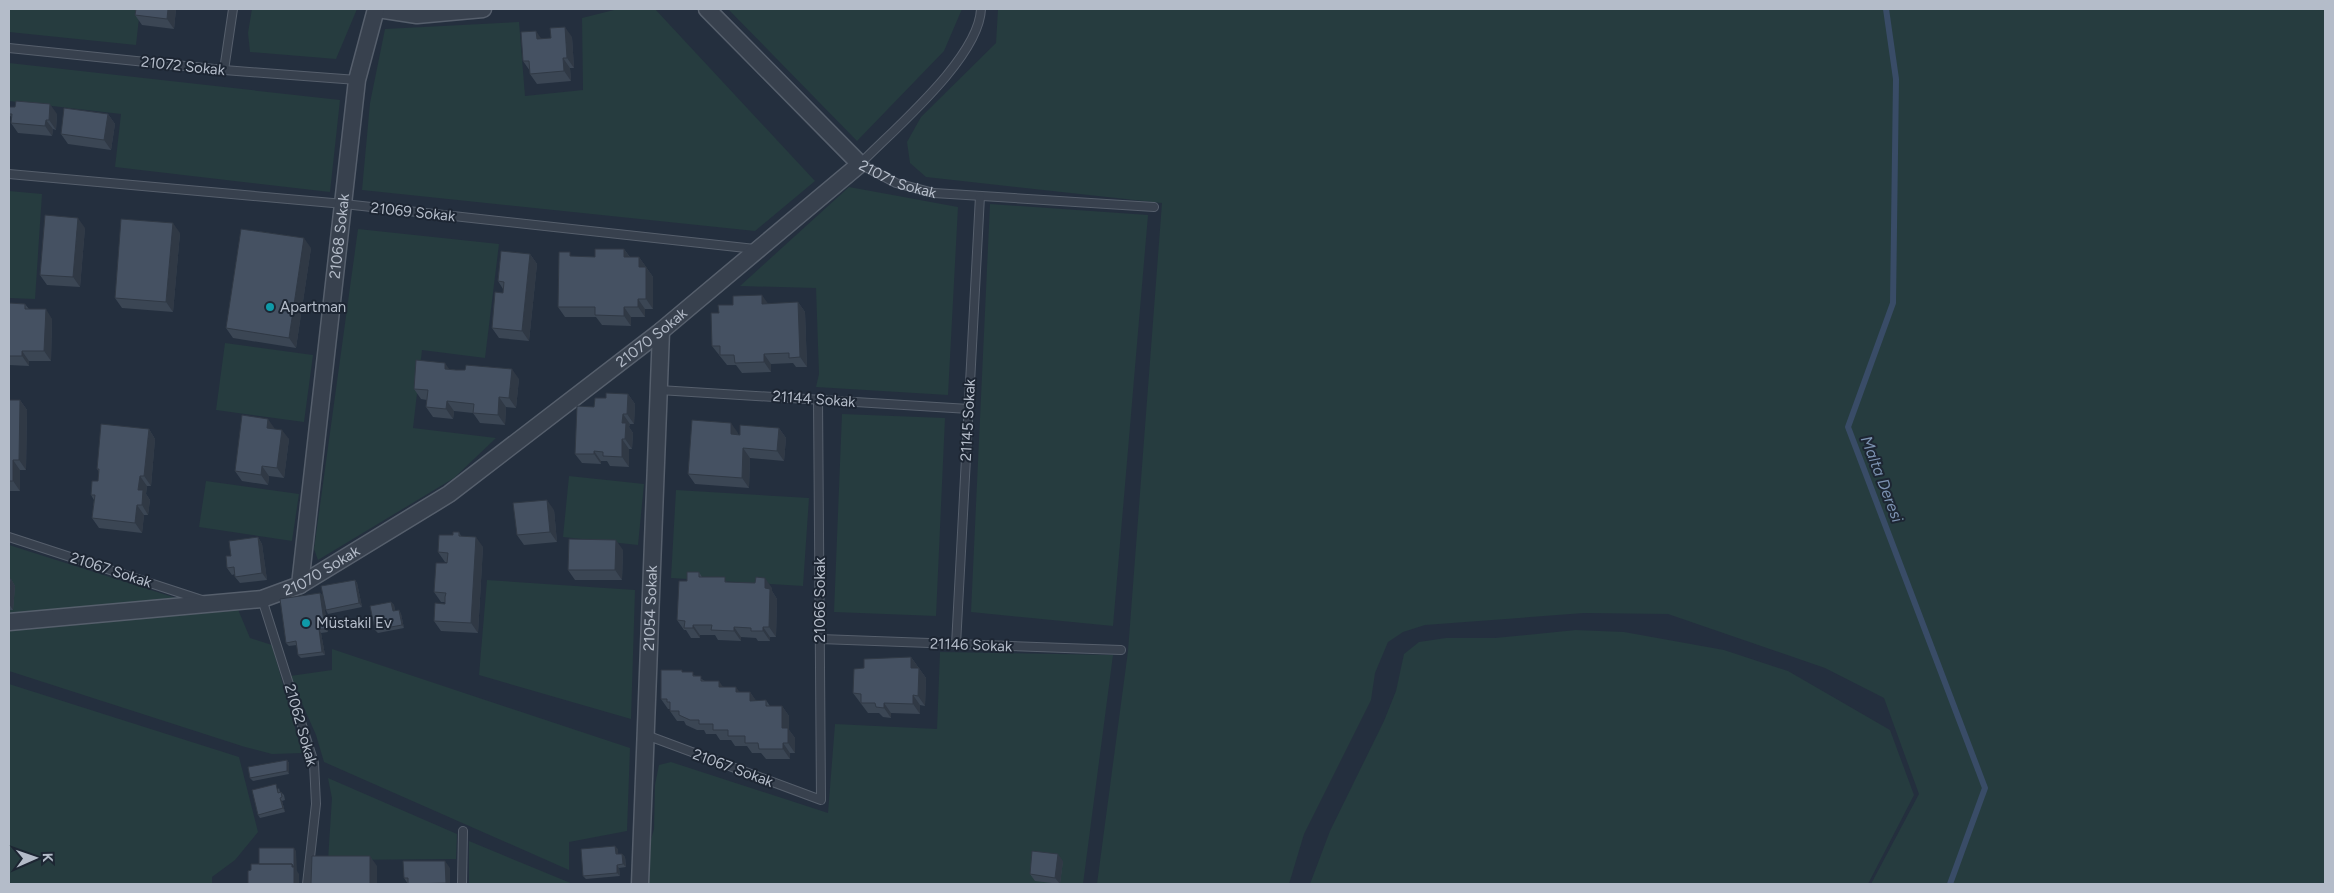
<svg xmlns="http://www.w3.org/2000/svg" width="2334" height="893" font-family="Figtree,sans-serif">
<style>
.green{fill:#263c3f}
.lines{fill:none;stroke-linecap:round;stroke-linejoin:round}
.stream{stroke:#394c67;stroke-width:6}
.service-casing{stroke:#565f6c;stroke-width:10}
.minor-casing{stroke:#565f6c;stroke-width:19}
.service{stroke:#38414e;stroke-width:8}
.minor{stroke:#38414e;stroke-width:16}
.wall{fill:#3b4654}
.shaded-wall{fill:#303945}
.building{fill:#455162;stroke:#303945}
.culture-dot{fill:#0f9aa8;stroke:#1d2633;stroke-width:2}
.labels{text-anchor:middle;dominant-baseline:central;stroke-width:4;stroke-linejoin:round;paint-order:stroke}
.street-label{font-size:15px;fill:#b4bcc9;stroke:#1d2633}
.poi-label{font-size:15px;fill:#b4bcc9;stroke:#1d2633;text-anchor:start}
.water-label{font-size:16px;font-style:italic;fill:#7c92b1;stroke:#1d2633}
</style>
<rect width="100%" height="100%" fill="#242f3e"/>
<path class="green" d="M9,9h131l-4,36 -127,-13z
M252,9h105l-21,50 -86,-7 -2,-19z
M618,9h37l160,172 -60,50 -393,-41 8,-87 15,-74 134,-7 6,74 58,-6 -1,-72z
M728,9h234l-18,42 -87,90z
M998,9h1327v875h-454l48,-90 -35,-96 -59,-30 -157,-54 -84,-1 -159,12 -22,7 -15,10 -13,31 -4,27 -67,134 -15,50h-192l31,-233 34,-448 -236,-26 -16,-14 -3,-21 14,-25 75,-74z
M9,63l331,37 -10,92 -215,-25 6,-53 -112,-13z
M849,187l109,20 -10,188 -132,-8 3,-13 -3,-86 -76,-2z
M9,191l33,3 -7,105 -26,-1z
M990,204l158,11 -35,411 -142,-14z
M358,229l141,15 -14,114 -63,-8 -9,78 83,10 -42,40 -136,82 -4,-11z
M225,343l88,12 -9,67 -88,-12z
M842,414l103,4 -9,198 -102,-4z
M569,476l75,8 -6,61 -75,-8z
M206,481l93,13 -7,47 -93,-14z
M676,490l133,8 -6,88 -132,-8z
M9,545l167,53 -167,17z
M487,580l148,10 -4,129 -152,-44z
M237,607l13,31 22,7 30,108 -30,1 -27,-7 -236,-76v-40l60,-9z
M1576,630l48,2 100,18 64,21 102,59 24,65 -46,89h-558l20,-53 54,-110 12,-30 8,-37 15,-12 27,-4h49z
M332,649l298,99 -3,83 -58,11v28l-245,-108 -8,-27 -26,-59 42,-6z
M940,652l173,3 -30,229h-435l1,-37 5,-18 1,-44 4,-20 12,-3 157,51 7,-89 102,5z
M9,684l230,73 19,75 -23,28 -23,17v7h-203z
M328,778l129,56 -1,25 -128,1 4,-62z
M469,841l104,43h-104z"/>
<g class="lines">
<path class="stream" d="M1886,9l10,70 -3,224 -45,124 137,361 -35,96"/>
<g class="service-casing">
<g id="service">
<path id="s1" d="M981,9c-2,49 -87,120 -121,155l36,19 38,10 220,14"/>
<path d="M9,48l215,22 133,10"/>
<path d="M224,70l9,-61"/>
<path d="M9,174l335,30 411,45"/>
<path d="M659,390l310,19"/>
<path d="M9,537l193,63"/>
<path d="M262,599l52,164 2,41 -9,80"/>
<path d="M820,639l301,11"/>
<path d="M956,645l24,-449"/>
<path d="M646,735l175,65 -3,-401"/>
<path d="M462,884l1,-53"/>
</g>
</g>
<g class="minor-casing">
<g id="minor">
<path d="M378,9l39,6 66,-6"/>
<path id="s2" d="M300,585l57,-505 19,-71"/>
<path id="s3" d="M9,622l253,-23 38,-14 149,-91 212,-163 199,-167 -153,-155"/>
<path id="s4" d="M640,884l21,-553"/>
</g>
</g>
<use href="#service" class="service"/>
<use href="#minor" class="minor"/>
</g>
<path class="wall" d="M136,9h40l-2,20 -32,-4 -7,-10z
M572,37l2,31h-4l1,13 -34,3 -7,-10v-3l-7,-10 19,-22z
M9,114h48l-1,16 -3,-1 -1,7 -34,-3 -7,-10 1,-5z
M108,114l7,10 -4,26 -43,-6 -7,-10z
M85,228l-5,59 -33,-2 -7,-10z
M180,233l-7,79 -51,-4 -7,-10z
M311,248l-15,100 -63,-10 -7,-10z
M624,249l6,8h9l14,20v32h-8v8h-14v9l-29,-1 -6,-8h-31l-7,-10 15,-51 22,1z
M530,254l7,10 -8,77 -30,-3 -7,-10 11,-35v-4l-5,-8z
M798,302l7,10 2,55h-11l-3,-4 -22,1v8l-29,1 -6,-8h-9l-15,-19 7,-33 49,-9z
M9,303l16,1 4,5 23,10 -1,42h-22v5l-20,-1z
M449,369l70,10 -3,29 -10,-1 -1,18 -25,-2 -7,-10 -19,-2 -1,8 -20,-2 -7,-10 1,-7 -6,-1 -7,-10z
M628,394l7,10 -1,20h-4l-1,3 4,6 -1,16h-3v18l-19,-1 -3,-5h-6v3l-19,-1 -7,-9 19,-47 12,-9z
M9,400h11l7,10 -1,60h-6v21h-11z
M779,428l7,10 -2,23 -34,-3 -1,30 -54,-4 -7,-10 50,-41v2z
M149,429l6,10 -4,47h-4l-1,8 4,6 -2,15h-4l-2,18 -43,-5 -7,-10 2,-18 -3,-5 7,-14 1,-9 -2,-3z
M275,429l14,10 -5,39 -15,-2 -1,9 -26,-4 -7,-10z
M554,510l3,32 -33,3 -7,-10z
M459,532l2,4 22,11 -5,86 -37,-2 -7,-10 11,-17v-2h-4l-7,-10 13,-30h-2l-7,-10 15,-17z
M258,537l4,7 5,36 -27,3 -5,-6v-3l-3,1 -5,-7 4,-12z
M623,550l-1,30h-47l-7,-10z
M699,572l3,5 26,5 44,6v3l5,8 -1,38h-6v4h-12l-2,-3 -15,-1v4l-23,-1 -3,-5h-15v3h-9l-5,-8h-2l-7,-10 10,-39z
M9,579h2l4,7 -2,24h-4z
M355,580l2,3 5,24 -34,7 -2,-4z
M320,593l3,3 5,36 -7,1 4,22 -24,3 -3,-3 -1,-10 -8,1 -3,-3z
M391,602l3,3 1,6 4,-1 2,4 3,14 -26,5 -3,-3z
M911,657l15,21 -1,28 -5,-1v9l-29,-1v5l-8,-1 -4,-4h-11l-15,-20 11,-25z
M684,672l12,4 9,5 35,11h10l6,9 10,-1 4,6h12l7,10v14l6,8v15h-5v6h-24l-5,-6h-9l-5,-7h-12l-4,-6h-11l-4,-6h-10l-2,-4h-7l-11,-5 -2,-4h-7l-7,-10v-2h-2l-7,-10z
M287,760l2,3v11l-36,7 -3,-3z
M279,788l1,4h1l3,3 1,5 -3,1 3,11 -25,6 -2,-3z
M618,849v5h4l3,3 1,10 -7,1 1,8 -34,3 -3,-3z
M1063,861l-3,23 -25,-3 -5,-7z
M450,868v16h-42l-4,-6z"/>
<path class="shaded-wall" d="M168,9h8l-2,20 -7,-10z
M565,27l7,10 2,31 -7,-10z
M536,31l7,10 -6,-2z
M563,58l7,10 1,13 -7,-10z
M50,104l7,10 -1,16 -7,-10z
M108,114l7,10 -4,26 -7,-10z
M46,120l7,9 -1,7 -7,-10z
M78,218l7,10 -5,59 -7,-10z
M173,223l7,10 -7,79 -7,-10z
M304,238l7,10 -15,100 -7,-10z
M624,249l7,10 -7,-2z
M530,254l7,10 -8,77 -7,-10z
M639,257l7,10h-7z
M646,267l7,10v32l-7,-10z
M762,295l7,10 -7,-1z
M638,299l7,10v8l-7,-10z
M798,302l7,10 2,55 -7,-10z
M624,307l7,10v9l-7,-10z
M46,309l6,10 -1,42 -7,-10z
M22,351l7,10v5l-7,-10z
M764,354l7,10v8l-7,-10z
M445,363l7,10 -7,-4z
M512,369l7,10 -3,29 -7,-10z
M628,394l7,10 -1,20 -7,-10z
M499,397l7,10 -1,18 -7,-10z
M20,400l7,10 -1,60 -7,-10z
M447,401l7,10 -1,8 -7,-10z
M623,414l7,10 -1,3 4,6 -1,16 -7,-10 -3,-16z
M268,419l7,10 -8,-1z
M731,423l7,10v11l-7,-10z
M779,428l7,10 -2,23 -7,-10z
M149,429l6,10 -4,47 -7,-10z
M282,430l7,9 -5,39 -7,-10z
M622,439l7,10v18l-7,-10z
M743,448l7,10 -1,30 -7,-10z
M594,451l7,10v3l-7,-10z
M13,460l7,10v21l-7,-10z
M262,466l7,10 -1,9 -7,-10z
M140,476l7,10 -1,8 4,6 -2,15 -6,-10 -4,-15z
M547,500l7,10 3,32 -7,-10z
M137,505l7,10 -2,18 -7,-10z
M258,537l4,7 5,36 -5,-7z
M476,537l7,10 -5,86 -7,-10z
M616,540l7,10 -1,30 -7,-10z
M765,578l7,10v3l5,8 -1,38 -7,-10 -4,-39z
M11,579l4,7 -2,24 -4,-6z
M355,580l2,3 5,24 -3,-4z
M320,593l3,3 5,36 -3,-3z
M391,602l3,3 2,10 -3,-4z
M399,610l2,4 3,14 -2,-3z
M693,625l7,10v3l-7,-10z
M734,627l7,10v4l-7,-10z
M763,627l7,10v4l-7,-10z
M319,629l2,4 4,22 -3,-3z
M911,657l7,10v11l-7,-10z
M919,668l7,10 -1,28 -7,-10z
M719,681l7,10 -7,-4z
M736,687l7,10 -7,-5z
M750,692l7,10 -7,-1z
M913,695l7,10v9l-7,-10z
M884,703l7,10v5l-7,-10z
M782,706l7,10v14l6,8v15l-7,-10 -6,-15z
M783,743l7,10v6l-7,-10z
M287,760l2,3v11l-2,-3z
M280,798l2,3 3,11 -2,-4z
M615,846l3,3v8l-2,-3z
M294,848l2,3 1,20 2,3v10h-5l-2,-17z
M622,854l3,3 1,10 -3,-3z
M1058,854l5,7 -3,23 -5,-6z
M370,856l7,10v18h-7z
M445,861l5,7v16h-3l-1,-1z
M617,865l2,3 1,8 -3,-3z"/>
<path class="building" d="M136,9h32l-1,10 -32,-4z
M565,27l2,31h-4l1,13 -34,3 -1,-13h-6l-2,-29 15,-1 1,8 14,-1 -1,-10z
M16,101l34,3 -1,16h-3l-1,6 -34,-3 1,-9h-3v-7h6z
M64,108l44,6 -4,26 -43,-6z
M45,215l33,3 -5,59 -33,-2z
M121,219l52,4 -7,79 -51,-4z
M241,229l63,9 -15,100 -63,-10z
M595,249h29v8h15v10h7v32h-8v8h-14v9l-29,-1v-8h-37l1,-55h11v4l25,1z
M501,251l29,3 -8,77 -30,-3 3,-36 8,1 1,-11 -6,-1z
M762,295v9l36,-2 2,55 -11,1v-5l-25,1v8l-29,1 -1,-8h-14v-9h-8l-1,-33h8l-1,-8h15v-9z
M9,303l16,1v5h21l-2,42h-22v5h-13z
M416,360l29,3v6l11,1h9l1,-5 46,4 -3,29 -10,-1 -1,18 -25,-2 1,-9 -27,-3 -1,8 -20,-2 2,-17 -14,-1z
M606,393l22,1 -1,20h-4l-1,9h4l-1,16h-3v18l-19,-1v-4l-9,-1v3h-19l2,-48 17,1 1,-9h11z
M9,400h11l-1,60h-6v21h-4z
M242,415l26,4 -1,9 15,2 -5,38 -15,-2 -1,9 -26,-4z
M692,420l39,3v11l9,1v-10l39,3 -2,23 -34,-3 -1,30 -54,-4z
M101,424l48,5 -5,47h-4l-2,14h5l-1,15h-5l-2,18 -43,-5 3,-23h-4l1,-14h6l1,-12h-2z
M547,500l3,32 -33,3 -4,-32z
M453,532h6v4l17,1 -5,86 -37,-2 1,-18 10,1v-7l1,-4 -12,-1 2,-29h11l1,-10 -10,-1 1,-17h14z
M258,537l4,36 -27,4 -1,-10 -7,1 -1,-12h5l-2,-15z
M569,539l47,1 -1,30h-47z
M687,572h12v5h26v5l30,1 1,-6 9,1v10l5,1 -1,38h-6v4h-12v-3l-17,-1v4l-23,-1 1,-5h-19v3h-9l1,-7 -8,-1 2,-39h8z
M9,579h2l-2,17z
M355,580l4,23 -33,7 -5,-24z
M320,593l5,36h-6l3,23 -24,3 -2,-14 -10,2 -6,-44z
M391,602l2,9 6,-1 3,15 -27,5 -5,-24z
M911,657v11h8l-1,28 -5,-1v9l-29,-1v5l-8,-1 -1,-4h-14v-9l-8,-1 1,-24 10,-1v-9z
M661,670h21v2h11v4h8v5h18v6h17v5h14v9l16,-1v6h16v22h6v15h-5v6h-24l-1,-6h-13v-7h-17v-6h-15v-6h-14v-4h-9l-11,-5v-4h-9v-9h-3v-3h-6z
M287,760v11l-37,7 -2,-11z
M276,784l2,9 3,-1 1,5 -2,1 3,10 -25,7 -6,-25z
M615,846l1,8h6l1,10 -6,1v8l-34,3 -2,-27z
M259,848h35v19l-2,-3h-33z
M1032,851l26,3 -3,24 -25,-4z
M312,856h58v28h-59z
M403,861h42l1,22 -38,1v-6h-4z
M251,864h41v3h2v17h-46v-13l3,-1z"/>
<g class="culture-dot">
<circle cx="270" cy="307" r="5"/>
<circle cx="306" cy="623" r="5"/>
</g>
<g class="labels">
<g class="street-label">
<text transform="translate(183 66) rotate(6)">21072 Sokak</text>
<text stroke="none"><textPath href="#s1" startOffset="241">21071 Sokak</textPath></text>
<text transform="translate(413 212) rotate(6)">21069 Sokak</text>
<text stroke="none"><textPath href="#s2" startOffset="351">21068 Sokak</textPath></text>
<text stroke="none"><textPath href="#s3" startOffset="725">21070 Sokak</textPath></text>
<text transform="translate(814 399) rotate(4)">21144 Sokak</text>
<text transform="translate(968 420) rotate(-87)">21145 Sokak</text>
<text stroke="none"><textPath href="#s3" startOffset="320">21070 Sokak</textPath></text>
<text transform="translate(111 570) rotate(18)">21067 Sokak</text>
<text transform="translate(820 600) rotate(-90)">21066 Sokak</text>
<text stroke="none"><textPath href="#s4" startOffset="276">21054 Sokak</textPath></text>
<text transform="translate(971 645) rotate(2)">21146 Sokak</text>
<text transform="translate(301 725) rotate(74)">21062 Sokak</text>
<text transform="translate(733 768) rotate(20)">21067 Sokak</text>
</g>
<g class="poi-label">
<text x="280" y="307">Apartman</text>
<text x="316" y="623">Müstakil Ev</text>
</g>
<g class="water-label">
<text transform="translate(1882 479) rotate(69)">Malta Deresi</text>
</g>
</g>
<rect width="2334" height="893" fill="none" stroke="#b4bcc9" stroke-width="20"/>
<g transform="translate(35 858) rotate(88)" stroke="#1d2633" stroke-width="4" paint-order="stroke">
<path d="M0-4L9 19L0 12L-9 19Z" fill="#b4bcc9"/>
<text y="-8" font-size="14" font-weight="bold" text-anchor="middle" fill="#b4bcc9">K</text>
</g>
</svg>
